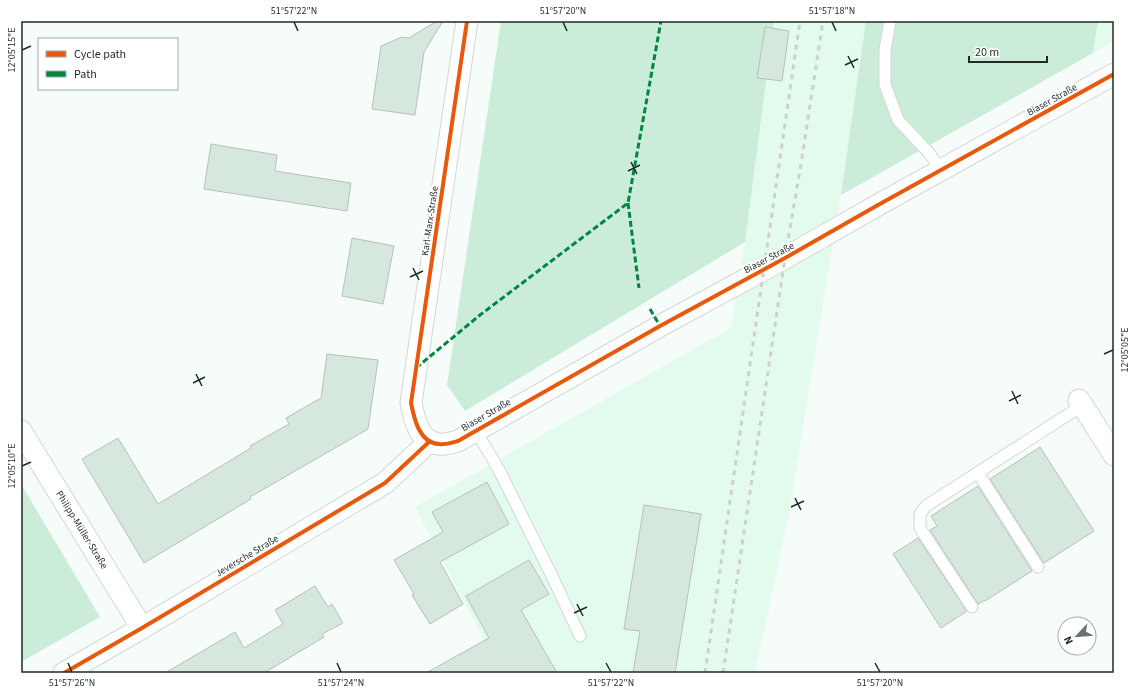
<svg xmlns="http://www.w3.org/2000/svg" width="1135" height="694" font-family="'Source Sans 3',sans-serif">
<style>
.built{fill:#e3fbed}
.green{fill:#caecd9}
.building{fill:#d6e7de;stroke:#b7c0bb}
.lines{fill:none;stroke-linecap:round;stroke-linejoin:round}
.service-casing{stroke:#d1d9d5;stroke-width:13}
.minor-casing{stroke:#d1d9d5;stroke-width:23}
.service{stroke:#fefffe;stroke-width:11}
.minor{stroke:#fefffe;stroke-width:21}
.rail{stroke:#cdd0ce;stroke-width:3;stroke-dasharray:5 5;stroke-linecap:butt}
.quiet{stroke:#00873e;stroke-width:3;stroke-dasharray:6 3;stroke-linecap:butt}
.cycleway-casing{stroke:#fff;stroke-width:6}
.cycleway{stroke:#e8590c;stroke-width:4}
.ticks{fill:none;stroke:#1f2a24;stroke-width:1.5}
.labels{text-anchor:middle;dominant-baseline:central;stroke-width:4;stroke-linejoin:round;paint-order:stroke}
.street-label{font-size:10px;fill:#1f2a24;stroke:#fff}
.neatline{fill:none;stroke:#1f2a24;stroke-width:1.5}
.ticks-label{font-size:10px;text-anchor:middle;fill:#1f2a24}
</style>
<rect width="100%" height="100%" fill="#f6fcf9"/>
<path class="built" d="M763,21h103l-21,147 -56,346 -34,159h-254l-86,-166 316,-179 14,-86z
M1098,21h16v20l-21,12z"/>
<path class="green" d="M501,21h273l-29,221 -280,169 -18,-26z
M866,21h232l-5,32 -252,142z
M21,484l79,133 -79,45z"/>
<path class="building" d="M437,21h6l-19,31 -9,63 -43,-6 9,-63 21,-9 7,1z
M765,27l24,4 -7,50 -25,-3z
M211,144l66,11 -2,16 76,12 -4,28 -143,-22z
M352,238l42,8 -11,58 -41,-8z
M327,354l51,6 -10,69 -118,68 1,2 -107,64 -62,-104 36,-21 40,66 93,-56 -1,-2 39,-22 -3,-6 35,-20z
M1040,447l54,84 -50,32 -54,-84z
M487,482l22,42 -69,38 23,42 -33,20 -18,-29 2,-1 -20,-34 49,-28 -11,-20z
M978,486l54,85 -47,30v-1l-7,4 -48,-74 7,-4 -6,-10z
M644,505l57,9 -26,159h-42l7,-42 -16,-2z
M918,538l49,73 -26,17 -48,-74z
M529,560l20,34 -28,16 36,63h-131l63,-35 -23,-42z
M315,586l13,21 4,-3 11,19 -21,11 2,3 -60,36h-99l70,-41 9,16 39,-24 -8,-14z"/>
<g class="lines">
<g class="service-casing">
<path id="service" d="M890,21l-5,29v35l13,35 32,34 11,17
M476,431l23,39 53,106 28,60
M978,473l60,94
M972,607l-52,-79v-14l6,-8 157,-101"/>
</g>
<g class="minor-casing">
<g id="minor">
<path d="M467,21l-56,382c3,15 8,40 28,41 7,1 12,-1 19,-3l202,-115 125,-68 93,-53 236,-131"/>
<path d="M1079,400l35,55"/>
<path id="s1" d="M21,431l121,197"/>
<path d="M64,673l78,-45 243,-145 45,-42"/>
</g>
</g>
<use href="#service" class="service"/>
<use href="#minor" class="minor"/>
<path class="rail" d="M705,673l95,-652
M723,673l62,-415 16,-94 22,-143"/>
<path class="quiet" d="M628,203l11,85
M650,309l10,17
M416,368l64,-53 148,-112 33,-182"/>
<g class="cycleway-casing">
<path id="cycleway" d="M467,21l-56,382c3,15 8,40 28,41 7,1 12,-1 19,-3l202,-115 125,-68 93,-53 236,-131
M64,673l78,-45 243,-145 45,-42"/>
</g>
<use href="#cycleway" class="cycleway"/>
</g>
<path class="ticks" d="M294,22l4,9M563,22l4,9M832,22l4,9M22,50l9,-4M848,56l6,12M845,65l13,-6M631,162l6,12M628,171l12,-6M413,268l6,12M410,277l13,-6M1104,354l9,-4M196,374l6,12M193,383l12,-6M1012,391l6,13M1009,401l12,-6M22,466l9,-4M795,498l6,12M791,507l13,-6M577,604l6,12M574,613l13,-6M68,663l4,9M337,663l4,9M606,663l5,9M875,663l5,9"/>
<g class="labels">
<g class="street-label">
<text transform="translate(1052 100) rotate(-29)">Biaser Straße</text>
<text transform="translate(430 221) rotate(-82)">Karl-Marx-Straße</text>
<text transform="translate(769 258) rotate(-28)">Biaser Straße</text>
<text transform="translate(486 415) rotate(-30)">Biaser Straße</text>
<text stroke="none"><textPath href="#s1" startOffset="116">Philipp-Müller-Straße</textPath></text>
<text transform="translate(247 556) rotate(-31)">Jeversche Straße</text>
</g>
</g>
<rect width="1135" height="694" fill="none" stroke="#ffffff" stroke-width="44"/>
<rect x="38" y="38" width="140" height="52" fill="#ffffff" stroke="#a5aaa7"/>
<rect x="46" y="51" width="20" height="6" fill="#e8590c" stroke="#a5aaa7"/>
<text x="74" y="58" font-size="12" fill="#1f2a24">Cycle path</text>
<rect x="46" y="71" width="20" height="6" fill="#00873e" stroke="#a5aaa7"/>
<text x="74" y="78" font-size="12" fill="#1f2a24">Path</text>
<g transform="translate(1077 636) rotate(244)"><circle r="19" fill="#ffffff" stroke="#a5aaa7"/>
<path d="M0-3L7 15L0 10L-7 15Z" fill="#6a746f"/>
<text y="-6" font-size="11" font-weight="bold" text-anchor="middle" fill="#1f2a24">N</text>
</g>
<path d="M969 56v6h78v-6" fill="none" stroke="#1f2a24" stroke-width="2"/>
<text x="975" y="56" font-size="12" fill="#1f2a24" stroke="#ffffff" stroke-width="3" paint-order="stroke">20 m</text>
<rect x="22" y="22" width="1091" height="650" class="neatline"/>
<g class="ticks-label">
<text x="294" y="14">51°57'22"N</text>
<text x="563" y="14">51°57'20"N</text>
<text x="832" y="14">51°57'18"N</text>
<text transform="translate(11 50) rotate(-90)" y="4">12°05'15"E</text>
<text transform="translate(1124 350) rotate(-90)" y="4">12°05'05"E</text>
<text transform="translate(11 466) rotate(-90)" y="4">12°05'10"E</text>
<text x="72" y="686">51°57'26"N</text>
<text x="341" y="686">51°57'24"N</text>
<text x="611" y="686">51°57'22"N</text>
<text x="880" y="686">51°57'20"N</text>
</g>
</svg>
